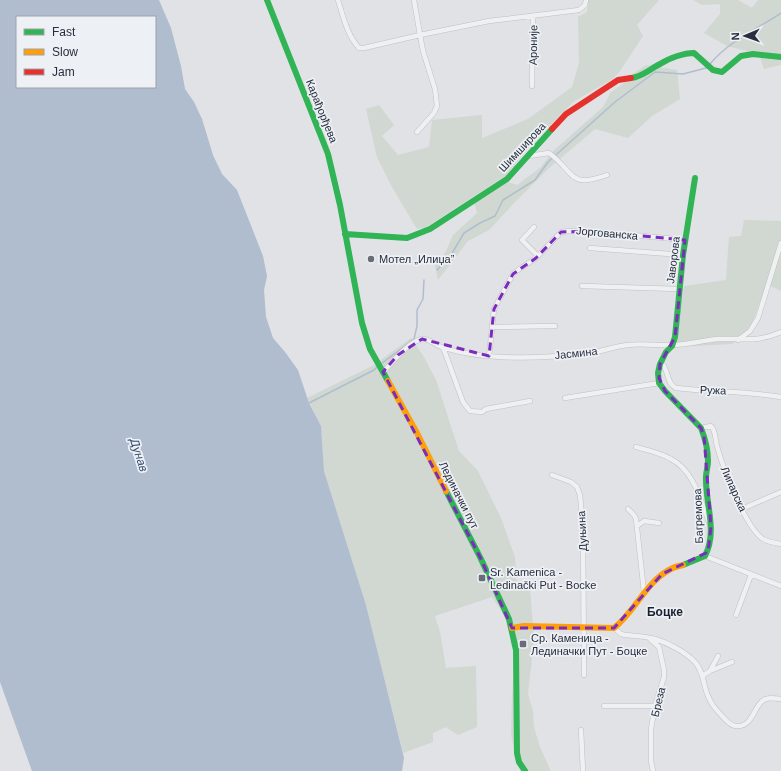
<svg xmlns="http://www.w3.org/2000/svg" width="781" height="771" font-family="Helvetica,sans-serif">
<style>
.green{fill:#d0d8d1}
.water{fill:#b0bdcf;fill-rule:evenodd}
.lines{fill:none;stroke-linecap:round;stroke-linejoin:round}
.stream{stroke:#b0bdcf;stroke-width:1.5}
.street-casing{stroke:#bec0c3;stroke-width:5.5}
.street{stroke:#eff0f1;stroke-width:4.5}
.fast{stroke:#30b455;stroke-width:6}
.slow{stroke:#ff9f0a;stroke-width:6}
.jam{stroke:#e5322d;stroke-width:6}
.marked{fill:none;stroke:#7b2cbf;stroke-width:3;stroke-dasharray:8 5;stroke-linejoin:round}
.poi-dot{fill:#686d78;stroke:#edf0f5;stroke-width:1.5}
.labels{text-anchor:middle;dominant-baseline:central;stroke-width:3.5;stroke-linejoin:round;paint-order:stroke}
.street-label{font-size:11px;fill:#282e3d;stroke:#edf0f5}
.poi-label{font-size:11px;fill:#282e3d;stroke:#edf0f5;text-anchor:start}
.water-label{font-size:12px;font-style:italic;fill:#354b6e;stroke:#edf0f5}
.neighbourhood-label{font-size:12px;font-weight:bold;fill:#1a202d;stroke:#edf0f5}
</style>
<rect width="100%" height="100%" fill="#e0e2e5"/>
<path class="green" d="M588,0h71l-22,25 6,11 -23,35 -6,7 -41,24 -40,41 -28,33 -80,52 -8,1 -25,-42 -15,-30 -11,-48 13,-4 15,20 -12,11 16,19 31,-8 3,-27 50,-5v23l46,-19 44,-32 7,-24 -1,-46 9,-5z
M693,0h45l14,8 6,-8h23v65l-17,4 -5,-15 -32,-8 -23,-13 16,-19v-10l-18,1z
M646,65l31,5 3,29 -28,17 -24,22 -33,-9 -46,39 -34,34 -26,28 -21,11 -30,39 -3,-17 10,-10 8,-18 24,-22 -3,-10 34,-21 9,3 24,-18 12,-16 50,-44 8,-15 12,-8 7,-8z
M744,220l37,1v70l-14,-7 -19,50 -16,10 -57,3 9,-61 42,-6 3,-43 12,-1z
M411,338l13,19 12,23 23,71 19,20 23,47 14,39 2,32 13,-1 4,52 -6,54 5,17 1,16 6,20 10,22v2h-29l-7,-21 -3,-16 1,-40 3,-34 -2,-23 -10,-24 -11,-16 -57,19 5,16 6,36 30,-2 1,61 -19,8 -12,-8 -13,6v9l-30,11 -37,-148 -42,-134 -3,-45 -14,-28 67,-33z"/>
<path class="water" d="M0,0h159l12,28 10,38 4,23 9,13 8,17 11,36 9,19 15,16 26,66 4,20 -3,14 2,27 7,21 12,14 13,18 11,33 12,23 3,45 42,134 38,153 -2,13h-370l-32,-89zM17,17h138v70h-138z"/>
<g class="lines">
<path class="stream" d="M710,64c19,-23 47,-35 71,-51
M437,270l14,-15 13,-22 16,-10 15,-7 8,-16 32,-20 13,-18 67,-60 40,-30 28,2 23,-6 2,-1
M381,364l33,-25 3,-13v-16l6,-11 1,-19
M309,403l65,-33 4,-4"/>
<g class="street-casing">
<path id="street" d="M338,0c5,16 9,35 21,48h5l56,-13 3,16 12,38 2,17 -3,7 -17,19
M414,0l6,35 69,-14 90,-11 6,-5 1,-5
M532,86l1,-70
M528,156l21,-3c27,20 19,36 58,22
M534,227l-12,13 16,16
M590,248l93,7
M582,286l97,3
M492,327l63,-1
M738,340l12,-9 8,-13 23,-75
M443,347l20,55 7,9 12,1 4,-3 44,-8
M489,356l5,-47 19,-35 5,-4 18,-12 25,-26 9,-1h21l94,9
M661,362c8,8 5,21 15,26 35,4 70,3 105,9
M383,372c10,-10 25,-30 39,-33 6,-1 11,4 17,7 18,7 43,10 62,11 31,2 64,-1 94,-5 11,-2 22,-6 33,-7 15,-2 30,1 45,0 15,0 30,-5 46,-6 25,-1 37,4 62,-7
M565,398l94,-15
M701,428l10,-2c5,5 4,13 6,20 6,22 28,81 46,93 5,3 12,4 18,5
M636,447c12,3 25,6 35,12 23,12 29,40 38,63
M552,475l19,7 6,5 3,8 3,31 1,149
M628,509l6,6 2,4 8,73
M742,509l39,-17
M637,526l7,-5 15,2
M705,556l76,30
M736,615l15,-40
M614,628l7,6 4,1c10,1 21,1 30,4 14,4 30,13 40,23 9,10 8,23 13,34 3,8 8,14 14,20 4,4 8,10 14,10 18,2 18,-24 30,-27 4,-2 10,0 15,0
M650,639l9,8 5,23v7l-9,29 -4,23v32l2,10
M710,671l22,-9
M702,676l8,-5 8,-15
M604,706h51
M581,730l2,41"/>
</g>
<use href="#street" class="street"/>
<path class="fast" d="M267,0l61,154 12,51 22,118 8,26 18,32
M631,78c11,-1 19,-9 29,-14 9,-6 24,-11 34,-11l19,17 9,2 19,-16 12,-2 28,3
M345,234l62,4 23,-9 77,-50 45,-50
M446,491l34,66 29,62 7,31 1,103 2,9 6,9
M683,565l22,-9c13,-25 0,-53 1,-79 0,-5 2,-11 2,-16 0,-10 -3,-23 -7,-33l-36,-37 -6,-8 -1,-10 2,-9 6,-12 6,-6 3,-9 8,-82 12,-77"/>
<path class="slow" d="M388,381l29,52 29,58
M512,628l12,-2 90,2c21,-16 31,-45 55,-58 4,-3 10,-4 14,-5"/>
<path class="jam" d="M552,129l14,-15 52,-34 13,-2"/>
</g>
<path class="marked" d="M591,231l94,9 -10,97 -15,27 -1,14 6,13 36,37 3,8 7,91 -3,25 -46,22 -48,54h-102l-32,-71 -97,-185 15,-17 24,-16 67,17 5,-47 19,-35 23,-16 25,-26z"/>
<g class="poi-dot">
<circle cx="371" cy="259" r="4"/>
<rect x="478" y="574" width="8" height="8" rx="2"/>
<rect x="519" y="640" width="8" height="8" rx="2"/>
</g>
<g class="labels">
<g class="street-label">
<text transform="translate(533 45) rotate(-89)">Ароније</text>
<text transform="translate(322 111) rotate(68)">Карађорђева</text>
<text transform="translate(522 147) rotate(-47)">Шимширова</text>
<text transform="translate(607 233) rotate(5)">Јоргованска</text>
<text transform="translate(673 260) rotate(-83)">Јаворова</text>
<text transform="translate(576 353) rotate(-6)">Јасмина</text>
<text transform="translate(713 390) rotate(2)">Ружа</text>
<text transform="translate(734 489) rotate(66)">Липарска</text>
<text transform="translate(459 495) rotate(63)">Лединачки пут</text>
<text transform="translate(698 516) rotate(-92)">Багремова</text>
<text transform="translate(582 531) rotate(-93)">Дуњина</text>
<text transform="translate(658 702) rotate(-76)">Бреза</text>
</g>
<g class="poi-label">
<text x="379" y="259">Мотел „Илиџа”</text>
<text x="490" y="572">Sr. Kamenica -<tspan x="490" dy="13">Ledinački Put - Bocke</tspan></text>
<text x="531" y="638">Ср. Каменица -<tspan x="531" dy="13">Лединачки Пут - Боцке</tspan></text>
</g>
<g class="water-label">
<text transform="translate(139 455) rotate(72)">Дунав</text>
</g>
<g class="neighbourhood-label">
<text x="665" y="612">Боцке</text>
</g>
</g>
<rect x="16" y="16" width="140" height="72" fill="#edf0f5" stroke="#9ea2ab"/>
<rect x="24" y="29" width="20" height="6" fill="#30b455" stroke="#9ea2ab"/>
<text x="52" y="36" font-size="12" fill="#282e3d">Fast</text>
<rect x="24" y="49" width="20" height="6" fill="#ff9f0a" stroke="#9ea2ab"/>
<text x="52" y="56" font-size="12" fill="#282e3d">Slow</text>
<rect x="24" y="69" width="20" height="6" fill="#e5322d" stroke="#9ea2ab"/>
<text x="52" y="76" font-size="12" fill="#282e3d">Jam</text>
<g transform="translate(745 36) rotate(268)" stroke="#edf0f5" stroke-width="3" paint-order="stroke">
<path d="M0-3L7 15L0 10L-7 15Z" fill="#282e3d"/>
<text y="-6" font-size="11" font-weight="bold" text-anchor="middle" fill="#282e3d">N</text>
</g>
</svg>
